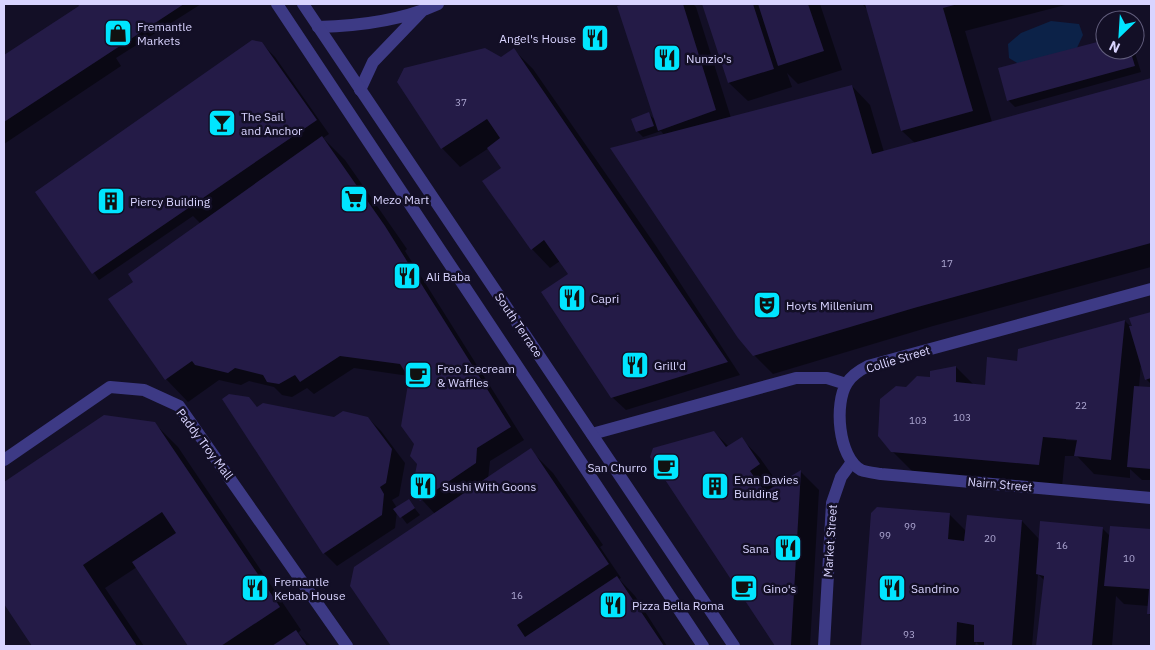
<svg xmlns="http://www.w3.org/2000/svg" width="1155" height="650" font-family="'IBM Plex Sans',sans-serif">
<style>
.water{fill:#0c2248}
.shadow{fill:#0007;fill-rule:evenodd}
.building{fill:#241b47}
.lines{fill:none;stroke-linecap:round;stroke-linejoin:round}
.pedestrian{stroke:#3d3a85;stroke-width:12}
.minor{stroke:#3d3a85;stroke-width:12}
.tertiary{stroke:#3d3a85;stroke-width:12}
.labels{text-anchor:middle;dominant-baseline:central;stroke-width:5;stroke-linejoin:round;paint-order:stroke}
.number-label{font-size:10px;fill:#aca6d1}
.poi-label{font-size:12px;fill:#d9d4ff;stroke:#130f26;text-anchor:start}
.street-label{font-size:12px;fill:#d9d4ff;stroke:#130f26}
</style>
<rect width="100%" height="100%" fill="#130f26"/>
<path class="water" d="M1051,21l28,3 4,11 -8,17 -53,14 -13,-8 -1,-14 13,-11z"/>
<path class="shadow" d="M79,4h122l-85,54 5,8 -117,78v-88l77,-50z
M629,4h64l3,3 35,111 121,-32 18,19 14,47 31,-9 -13,-12 -34,-121 -6,-6h207l-104,27 27,91 159,-43v188l-218,59 -160,48 -19,-19 -90,-220 -3,-4 -18,6 -6,-6 12,-17 8,8 -38,-115z
M704,4h116l22,66 -44,14 -11,-11 5,14 -44,14 -19,-18z
M1105,41v9h29l7,22 -126,35 -7,-7z
M261,43l14,14 54,77 -6,4 22,22 62,89 -2,2 119,189 -34,21 -2,18 42,-29 23,23 50,72 -3,2 21,31 -2,1 16,17 32,50h-274l-42,-60 84,-72 -22,-24 5,-26 -9,-88 -55,-8 -40,26 -7,-6 -15,9 -10,-2 -8,-8 -25,-6 -8,4 -22,-5 -31,22 -22,-23 -31,-97 66,-58 -8,-8 -94,64 -62,-88z
M514,50l19,19 123,177 84,129 -114,35 -14,-13 -42,-123 -10,-13 -10,7 -18,-19 -29,-81 -14,-20 -29,19 -18,-19 59,-89z
M1151,314v70l-5,-5 -5,-16 -2,24 12,1v92h-9l-12,-11v9l-36,-4 -17,-18h-12l-3,31 -147,-13 -23,-23 14,-63 50,-21 18,18 12,1 30,-24 109,-41 6,6h2l-2,-8zM1066,438l17,3 -17,-1z
M249,399l9,9 76,11 34,-1 13,13 24,32 -6,33 -7,4 5,8 11,-8 12,15 -13,9 -10,-13 -2,17 -58,38 -13,-13z
M105,416l50,8 23,23 123,183 -3,3 13,13h-121l-53,-79 -32,21 39,58h-110l-30,-44v-118z
M714,432l15,15 13,-8 18,19 19,27 22,-13 18,18 -9,156h-34l-124,-189z
M872,514h77l17,17 56,-10 17,18 63,-11 8,8 1,-9 40,4v85l-3,-3 1,-7 -25,-2 -8,-8 -4,50h-75l8,-65 -7,-7 -6,72h-52l-4,-4 -1,4h-113z"/>
<path class="building" d="M78,4h106l-180,118v-67l75,-49z
M624,4h59l33,106 -58,21 -41,-125z
M702,4h51l21,65 -46,14z
M758,4h50l16,47 -46,15z
M865,4h93l-15,4 30,103 -72,20z
M252,40l10,2 55,78 -225,154 -57,-82z
M1105,40v10h25l5,16 -128,35 -9,-33z
M485,48l16,9 13,-9 214,314 -117,36 -70,-106 27,-18 -24,-34 -13,10 -49,-69 19,-13 -14,-20 13,-10 -13,-19 -46,30 -44,-67 7,-14z
M1151,78v165l-237,65 -161,48 -15,-18 -128,-190 242,-63 20,69z
M649,112l5,14 -18,6 -5,-13z
M322,136l63,90 126,201 -34,21 -1,15 -56,38 -8,-11 5,-26 -7,-8 4,-12 -13,-18 8,-48 -9,-14 -60,-8 -40,26 -5,-7 -16,9 -12,-2 -4,-7 -28,-7 -7,5 -33,-8 -3,-4 -27,19 -57,-81 25,-17 -5,-8z
M1151,312v66l-6,2 -16,-54h3l-3,-8z
M1125,320l-14,140 -37,-4 3,-16 -34,-3 -4,28 -148,-13 -13,-16 2,-37 16,-13 10,1 11,-11 13,1v-6l26,-5v16l29,3 2,-28 30,4 1,-12z
M1134,386l17,1v82l-24,-2z
M229,394l20,3 8,10 6,-4 71,14 9,-6 25,6 24,32 -6,34 -6,4 4,7 -2,21 -59,39 -101,-155z
M104,415l51,7 125,185 -59,39h-33l-56,-84 44,-29 -14,-21 -79,53 54,81h-105l-28,-42v-122z
M714,431l12,16 16,-10 18,27 -10,7 15,21 36,-22 -10,175 -16,1 -125,-189 3,-9z
M531,448l78,116 -92,61 8,12 92,-61 47,70h-273l-41,-60 4,-19z
M409,499l6,9 -15,10 -7,-9z
M877,507l73,6 -2,26 16,2 3,-26 55,5 -10,126h-28v-4h-10v-17l-17,-3 -1,24h-95l10,-133z
M1040,521l63,6 -11,119h-56l8,-70 -8,-2z
M1110,526l41,3v85h-4l2,-25 -45,-3z
M296,630l11,16h-35z"/>
<g class="lines">
<path class="pedestrian" d="M824,646l8,-143 9,-26 11,-15"/>
<path class="minor" d="M318,27c39,-1 85,-7 120,-23
M360,90l13,-28 49,-51
M1151,289l-283,77c-8,4 -16,9 -21,17 -13,20 -9,74 14,87 5,2 14,3 20,4l270,24
M592,434l204,-56h31l19,6
M4,460l106,-73 34,3 35,16 168,240"/>
<path class="tertiary" d="M277,4l426,642
M303,4l431,642"/>
</g>
<defs>
<g id="shop-square" transform="scale(1.4375)"><rect x="-9" y="-9" width="18" height="18" rx="4" fill="#00e5ff" stroke="#130f26"/><path d="M-5-2.5h2.3a2.7 3.5 0 0 1 5.4 0H5L5.5 6h-11ZM-1.5-2.5h3a1.5 2.3 0 0 0-3 0Z" fill="#111"/></g>
<g id="restaurant-square" transform="scale(1.4375)"><rect x="-9" y="-9" width="18" height="18" rx="4" fill="#00e5ff" stroke="#130f26"/><path d="M-5-6h1v4h1v-4h1v4h1v-4h1v5L-1.5 .5V6h-2V.5L-5-1ZM5-6V6H3V1.5H1.5Q1.5-4 5-6Z" fill="#111"/></g>
<g id="bar-square" transform="scale(1.4375)"><rect x="-9" y="-9" width="18" height="18" rx="4" fill="#00e5ff" stroke="#130f26"/><path d="M-6-5H6L.8 .8V4.5H3.5V6h-7V4.5H-.8V.8Z" fill="#111"/></g>
<g id="supermarket-square" transform="scale(1.4375)"><rect x="-9" y="-9" width="18" height="18" rx="4" fill="#00e5ff" stroke="#130f26"/><path d="M-6-5.5h2.5l.6 2H6L4.5 2H-2.5L-4.4-4H-6ZM-1.5 3.2a1.3 1.3 0 1 0 .1 0ZM3 3.2a1.3 1.3 0 1 0 .1 0Z" fill="#111"/></g>
<g id="building-square" transform="scale(1.4375)"><rect x="-9" y="-9" width="18" height="18" rx="4" fill="#00e5ff" stroke="#130f26"/><path d="M-4-6H4V6H1V3H-1V6H-4ZM-2.5-4.3h1.7v1.8h-1.7ZM.8-4.3h1.7v1.8H.8ZM-2.5-1h1.7V.8h-1.7ZM.8-1h1.7V.8H.8Z" fill="#111"/></g>
<g id="theatre-square" transform="scale(1.4375)"><rect x="-9" y="-9" width="18" height="18" rx="4" fill="#00e5ff" stroke="#130f26"/><path d="M-5-5.5Q0-4 5-5.5V0Q5 5 0 6Q-5 5-5 0ZM-3.3-2.5H-1v1.5H-3.3ZM1-2.5H3.3v1.5H1ZM-2.8 1Q0 5.5 2.8 1Z" fill="#111"/></g>
<g id="cafe-square" transform="scale(1.4375)"><rect x="-9" y="-9" width="18" height="18" rx="4" fill="#00e5ff" stroke="#130f26"/><path d="M-5.5-4.5H6V0H3Q3 3.5 0 3.5H-2.5Q-5.5 3.5-5.5 0ZM3-3.2v2h1.7v-2ZM-6 4.5H4V6H-6Z" fill="#111"/></g>
</defs>
<g fill-rule="evenodd">
<use href="#shop-square" x="118" y="33"/>
<use href="#restaurant-square" x="595" y="38"/>
<use href="#restaurant-square" x="667" y="58"/>
<use href="#bar-square" x="222" y="123"/>
<use href="#supermarket-square" x="354" y="199"/>
<use href="#building-square" x="111" y="201"/>
<use href="#restaurant-square" x="407" y="276"/>
<use href="#restaurant-square" x="572" y="298"/>
<use href="#theatre-square" x="767" y="305"/>
<use href="#restaurant-square" x="635" y="365"/>
<use href="#cafe-square" x="418" y="375"/>
<use href="#cafe-square" x="666" y="467"/>
<use href="#restaurant-square" x="423" y="486"/>
<use href="#building-square" x="715" y="486"/>
<use href="#restaurant-square" x="788" y="548"/>
<use href="#restaurant-square" x="255" y="588"/>
<use href="#cafe-square" x="744" y="588"/>
<use href="#restaurant-square" x="892" y="588"/>
<use href="#restaurant-square" x="613" y="605"/>
</g>
<g class="labels">
<g class="number-label">
<text x="461" y="102">37</text>
<text x="947" y="263">17</text>
<text x="1081" y="405">22</text>
<text x="962" y="417">103</text>
<text x="918" y="420">103</text>
<text x="910" y="526">99</text>
<text x="885" y="535">99</text>
<text x="990" y="538">20</text>
<text x="1062" y="545">16</text>
<text x="1129" y="558">10</text>
<text x="517" y="595">16</text>
<text x="909" y="634">93</text>
</g>
<g class="poi-label">
<text x="137" y="26">Fremantle<tspan x="137" dy="14">Markets</tspan></text>
<text x="576" y="38" text-anchor="end">Angel's House</text>
<text x="686" y="58">Nunzio's</text>
<text x="241" y="116">The Sail<tspan x="241" dy="14">and Anchor</tspan></text>
<text x="373" y="199">Mezo Mart</text>
<text x="130" y="201">Piercy Building</text>
<text x="426" y="276">Ali Baba</text>
<text x="591" y="298">Capri</text>
<text x="786" y="305">Hoyts Millenium</text>
<text x="654" y="365">Grill'd</text>
<text x="437" y="368">Freo Icecream<tspan x="437" dy="14">&amp; Waffles</tspan></text>
<text x="647" y="467" text-anchor="end">San Churro</text>
<text x="734" y="479">Evan Davies<tspan x="734" dy="14">Building</tspan></text>
<text x="442" y="486">Sushi With Goons</text>
<text x="769" y="548" text-anchor="end">Sana</text>
<text x="274" y="581">Fremantle<tspan x="274" dy="14">Kebab House</tspan></text>
<text x="763" y="588">Gino's</text>
<text x="911" y="588">Sandrino</text>
<text x="632" y="605">Pizza Bella Roma</text>
</g>
<g class="street-label">
<text transform="translate(519 325) rotate(56)">South Terrace</text>
<text transform="translate(898 359) rotate(-17)">Collie Street</text>
<text transform="translate(205 444) rotate(53)">Paddy Troy Mall</text>
<text transform="translate(1000 484) rotate(5)">Nairn Street</text>
<text transform="translate(830 541) rotate(-86)">Market Street</text>
</g>
</g>
<rect width="1155" height="650" fill="none" stroke="#d9d4ff" stroke-width="10"/>
<g transform="translate(1120 35) rotate(205)"><circle r="24" fill="#130f26" stroke="#625e7d"/>
<path d="M0-4L9 19L0 12L-9 19Z" fill="#00e5ff"/>
<text y="-8" font-size="14" font-weight="bold" text-anchor="middle" fill="#d9d4ff">N</text>
</g>
</svg>
